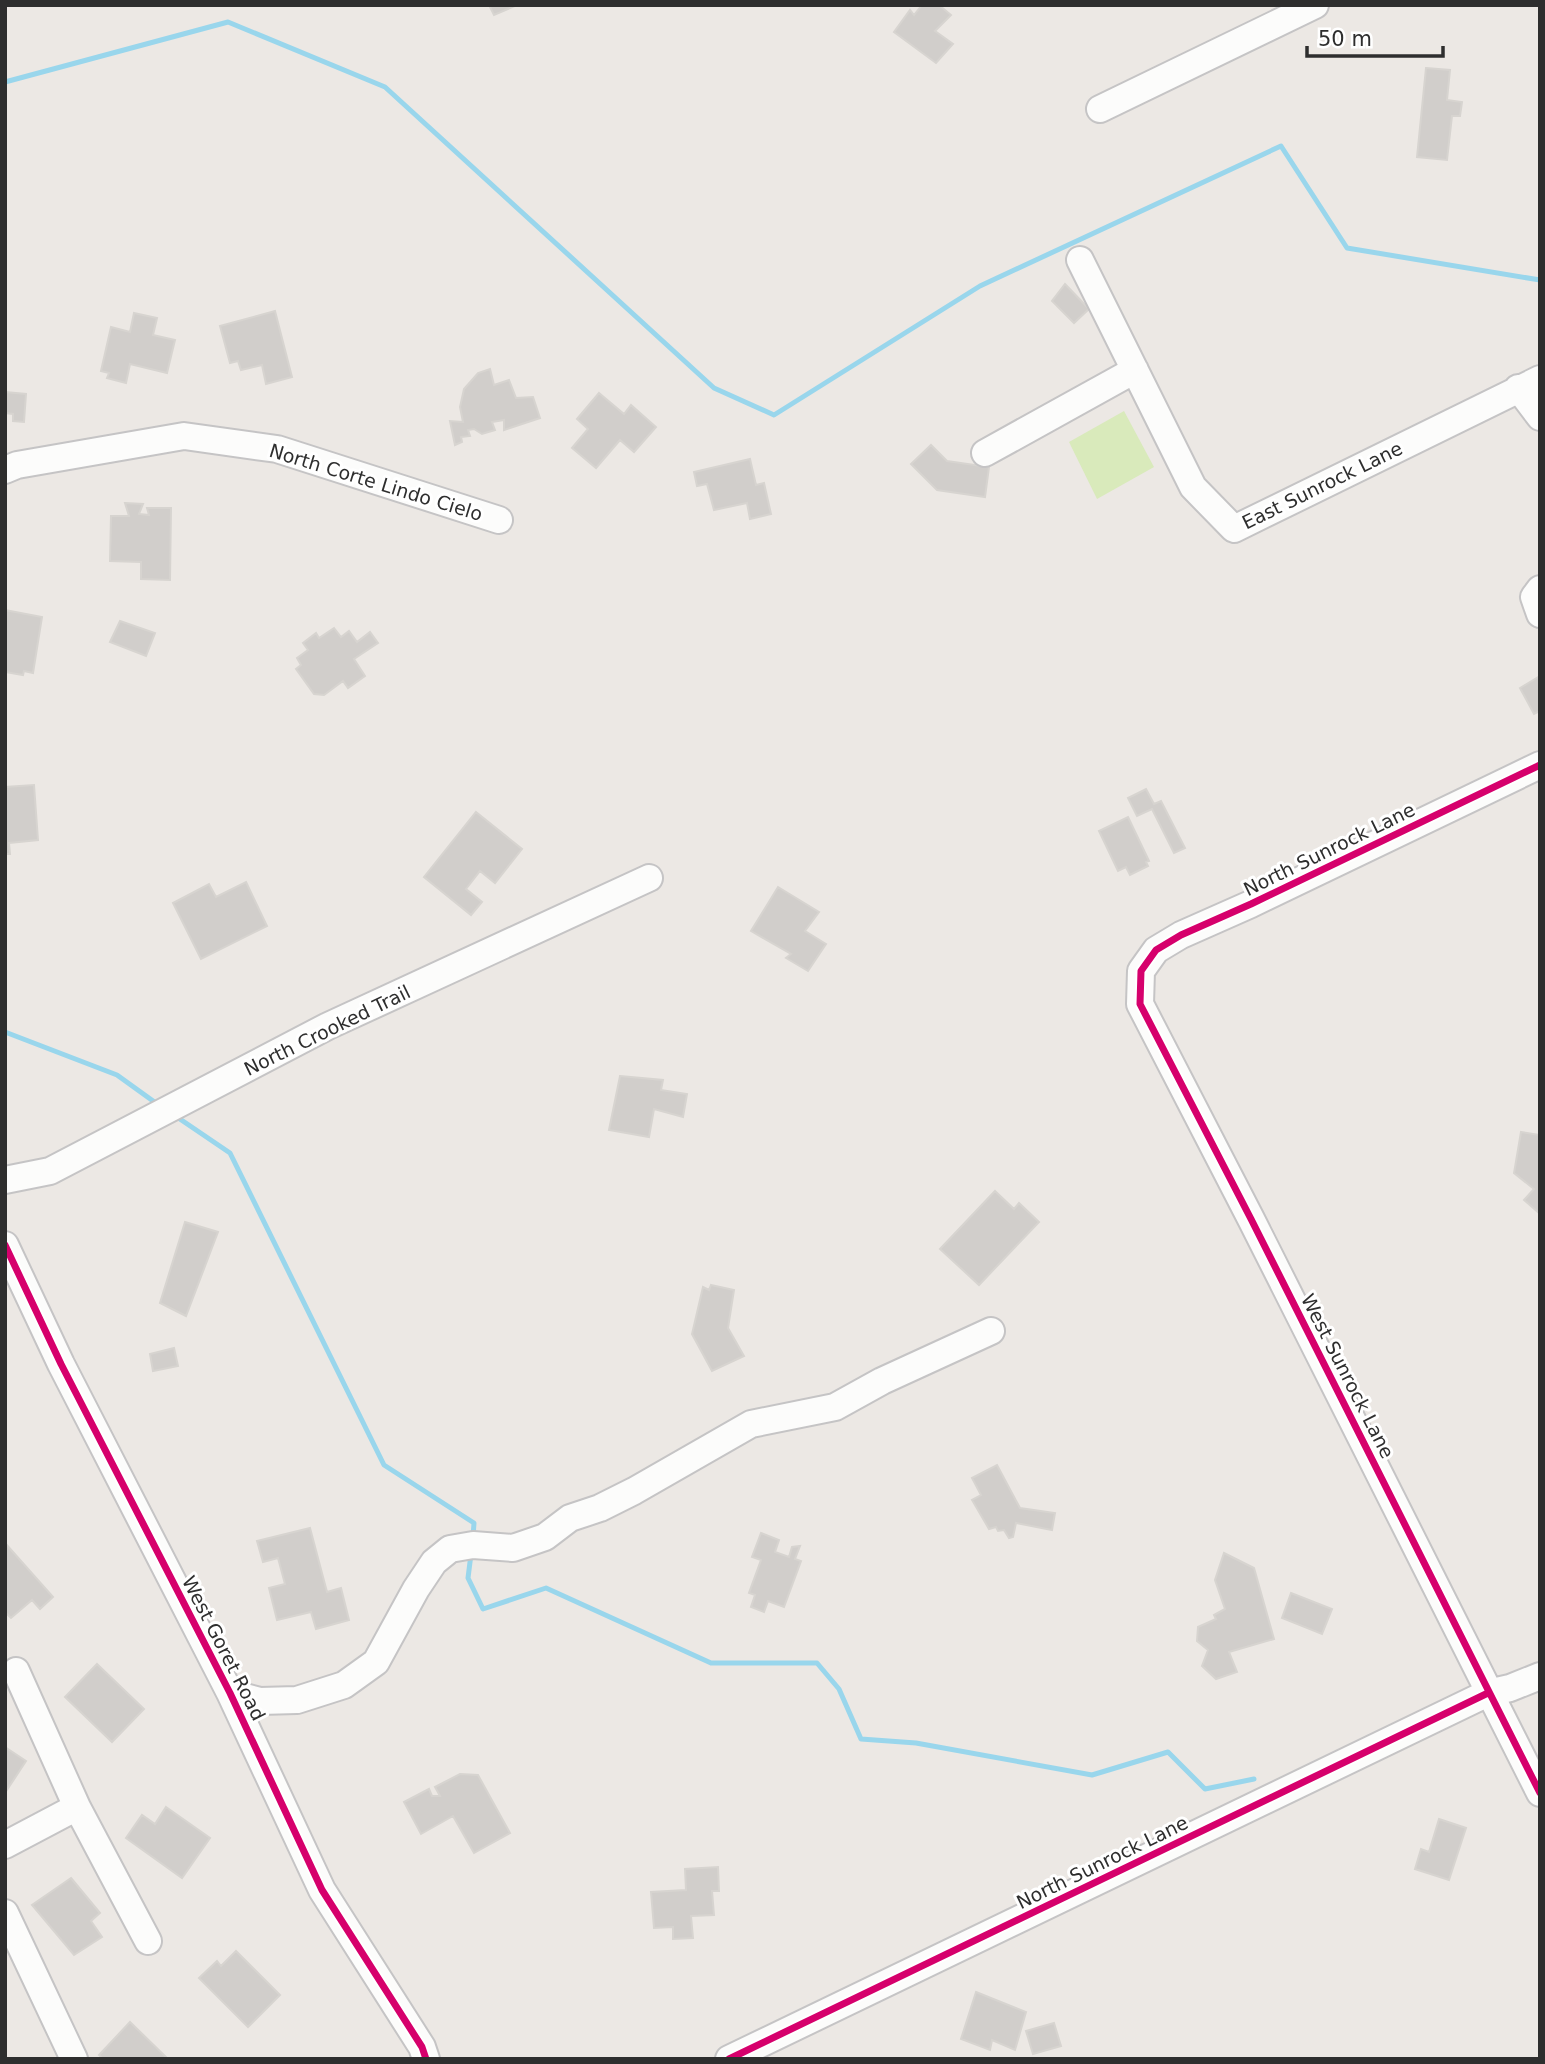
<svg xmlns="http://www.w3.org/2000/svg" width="1545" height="2064" font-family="'DejaVu Sans',sans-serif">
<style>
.pitch{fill:#d9eabb}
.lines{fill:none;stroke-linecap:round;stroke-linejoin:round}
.stream{stroke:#99d6ec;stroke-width:5}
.building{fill:#d1cecb;stroke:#d7d4d0;stroke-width:2}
.minor-casing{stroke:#c5c4c5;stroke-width:30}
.minor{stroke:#fcfcfb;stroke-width:26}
.cycleway-casing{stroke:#fff;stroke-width:11}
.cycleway{stroke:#d6006c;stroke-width:7}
.labels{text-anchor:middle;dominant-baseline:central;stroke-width:6;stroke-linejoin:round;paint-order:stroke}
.street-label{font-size:19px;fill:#2e2e2e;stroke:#fff}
</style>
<rect width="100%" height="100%" fill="#ece8e4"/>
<path class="pitch" d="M1124,411l30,56 -57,32 -28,-57z"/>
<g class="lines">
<path class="stream" d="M5,82l223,-60 157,65 329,301 60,27 206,-129 301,-140 66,102 193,32
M5,1032l112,43 43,31
M174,1115l56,38 154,312 90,58 -1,14
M471,1554l-3,24 15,31 63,-21 165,75h106l22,26 22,50 55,4 176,32 76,-23 37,37 49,-10"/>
</g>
<path class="building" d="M489,5h28l-23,10z
M922,5h17l12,10 -16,16 18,13 -17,19 -42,-31 16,-22 4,5z
M1426,68l24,2 -3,30 15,2 -2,14h-8l-5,44 -30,-3z
M1065,284l24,25 -15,14 -22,-22z
M275,311l17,66 -26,7 -4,-19 -21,5 -3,-9 -8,2 -10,-37z
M134,313l23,5 -4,17 22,5 -8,33 -37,-9 -4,19 -19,-5 2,-5 -8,-2 10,-44 19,5z
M490,369l4,16 15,-5 7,18 17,-1 7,21 -36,12v-10l-12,2 3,8 -13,4 -8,-5 -6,1 2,6 -9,1 1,5 -7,3 -5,-24 13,1 -3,-15 4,-18 14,-16z
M5,392l21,2 -2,28 -11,-1v-7l-8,-1z
M599,393l25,21 7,-9 25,22 -22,25 -14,-12 -24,28 -24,-20 16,-19 -11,-10z
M931,445l16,16 42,6 -4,30 -48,-7 -26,-26z
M750,459l6,26 8,-2 7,31 -21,5 -3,-16 -33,7 -7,-26 -10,2 -3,-14z
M125,503l18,1 -4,10 10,1 -2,-7h24l-1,72 -29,-1v-17l-31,-1 1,-45h18z
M5,610l37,7 -9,56 -9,-2 -1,4 -18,-3z
M120,621l35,12 -9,23 -36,-14z
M334,628l7,9 8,-6 8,11 13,-10 8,11 -24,16 11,17 -17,12 -5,-7 -19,14 -10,-1 -18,-25 5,-4 -4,-7 11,-8 -5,-7 13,-10 3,5z
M1540,676v35l-6,3 -14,-26z
M34,785l4,55 -29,3 1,11h-5v-67z
M1146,789l8,15 7,-3 24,47 -11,5 -22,-44 -15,7 -9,-18z
M476,812l46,37 -27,34 -15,-12 -14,18 16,13 -11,13 -47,-38z
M1128,817l21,44 -3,1 2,4 -18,9 -4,-8 -8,4 -19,-40z
M246,882l21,44 -66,33 -28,-56 36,-19 7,13z
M778,887l41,25 -14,19 21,13 -18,27 -22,-13 5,-4 -40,-23z
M620,1076l43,4 -2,10 26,4 -4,23 -29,-8 -5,28 -40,-7z
M1521,1132l19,3 -1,78 -15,-13 10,-11 -20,-16z
M995,1191l19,18 5,-6 20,19 -60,63 -39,-36z
M185,1222l33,10 -32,84 -26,-13z
M711,1285l23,5 -6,38 16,28 -32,15 -20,-37 11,-47 6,3z
M174,1348l4,18 -25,5 -3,-17z
M997,1465l23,43 35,5 -3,17 -36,-7 -3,14 -4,1 -5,-8 -6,1 -2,-4 -7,2 -17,-29 9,-5 -9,-17z
M310,1528l17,64 14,-4 8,32 -33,9 -5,-17 -34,8 -8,-32 16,-4 -7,-26 -15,4 -6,-21z
M761,1533l18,7 -4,12 14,5 3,-10 8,-1 -5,13 6,2 -17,46 -16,-6 -4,11 -13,-5 4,-12 -6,-2 12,-33 -9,-3z
M5,1543l48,54 -13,12 -8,-9 -21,18 -6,-6z
M1224,1553l30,15 20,71 -45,13 8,20 -21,7 -14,-13 6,-16 -11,-9 1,-14 18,-8 -2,-4 11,-6 -10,-29z
M1291,1593l41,16 -10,25 -40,-16z
M97,1664l47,45 -32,33 -47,-45z
M5,1747l21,14 -21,32z
M460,1774l18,1 32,58 -36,20 -21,-37 -32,18 -17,-32 25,-13 3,7h8l-5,-9z
M166,1807l44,31 -28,40 -56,-40 16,-23 13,9z
M1439,1819l27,9 -17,52 -34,-11 6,-20 8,3z
M718,1867l1,24h-7l2,24 -23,1 2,22 -20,1v-12l-19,1 -3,-36 35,-2 -1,-21z
M71,1878l29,35 -9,8 11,16 -28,18 -42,-50z
M236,1951l44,44 -32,32 -49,-49 18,-17 4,5z
M976,1992l50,20 -11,38 -23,-10 -2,10 -29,-11z
M130,2022l38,37h-65l-4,-4z
M1054,2023l7,23 -28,8 -7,-23z"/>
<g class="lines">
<g class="minor-casing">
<path id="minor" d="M1100,109l215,-104
M1080,260l113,227 41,42 306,-150
M1518,388l22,29
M985,453l150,-83
M5,470l12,-5 167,-29 93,13 222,71
M1540,589l-6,8 6,17
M1540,765l-289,139 -70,31 -25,15 -15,21 -1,33 111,215 289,574
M5,1180l45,-9 278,-145 321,-148
M5,1245l56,119 169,329 92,197 100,157 4,12
M230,1693l30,8 37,-1 47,-15 32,-23 40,-73 18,-27 16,-13 23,-4 40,3 32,-11 25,-19 30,-10 34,-17 117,-67 84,-17 47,-26 109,-50
M77,1807l71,134
M5,1845l72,-38 -61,-136
M5,1913l69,146
M729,2059l759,-366 22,-5 30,-12"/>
</g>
<use href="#minor" class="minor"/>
<g class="cycleway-casing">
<path id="cycleway" d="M1540,765l-289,139 -70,31 -25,15 -15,21 -1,33 111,215 289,574
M5,1245l56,119 169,329 92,197 100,157 4,12
M729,2059l759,-366"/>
</g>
<use href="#cycleway" class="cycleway"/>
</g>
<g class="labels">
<g class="street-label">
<text transform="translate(376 482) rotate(17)">North Corte Lindo Cielo</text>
<text transform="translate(1322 485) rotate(-26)">East Sunrock Lane</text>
<text transform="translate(1329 849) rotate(-26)">North Sunrock Lane</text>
<text transform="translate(327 1030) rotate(-26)">North Crooked Trail</text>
<text transform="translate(1348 1376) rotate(63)">West Sunrock Lane</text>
<text transform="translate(224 1648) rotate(63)">West Goret Road</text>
<text transform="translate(1102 1862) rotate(-26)">North Sunrock Lane</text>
</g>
</g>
<rect width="1545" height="2064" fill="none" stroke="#2e2e2e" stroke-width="14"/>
<path d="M1307 46v10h136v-10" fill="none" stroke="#2e2e2e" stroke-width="3.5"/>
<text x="1318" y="46" font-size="21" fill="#2e2e2e" stroke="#ffffff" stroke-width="5" paint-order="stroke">50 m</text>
</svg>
